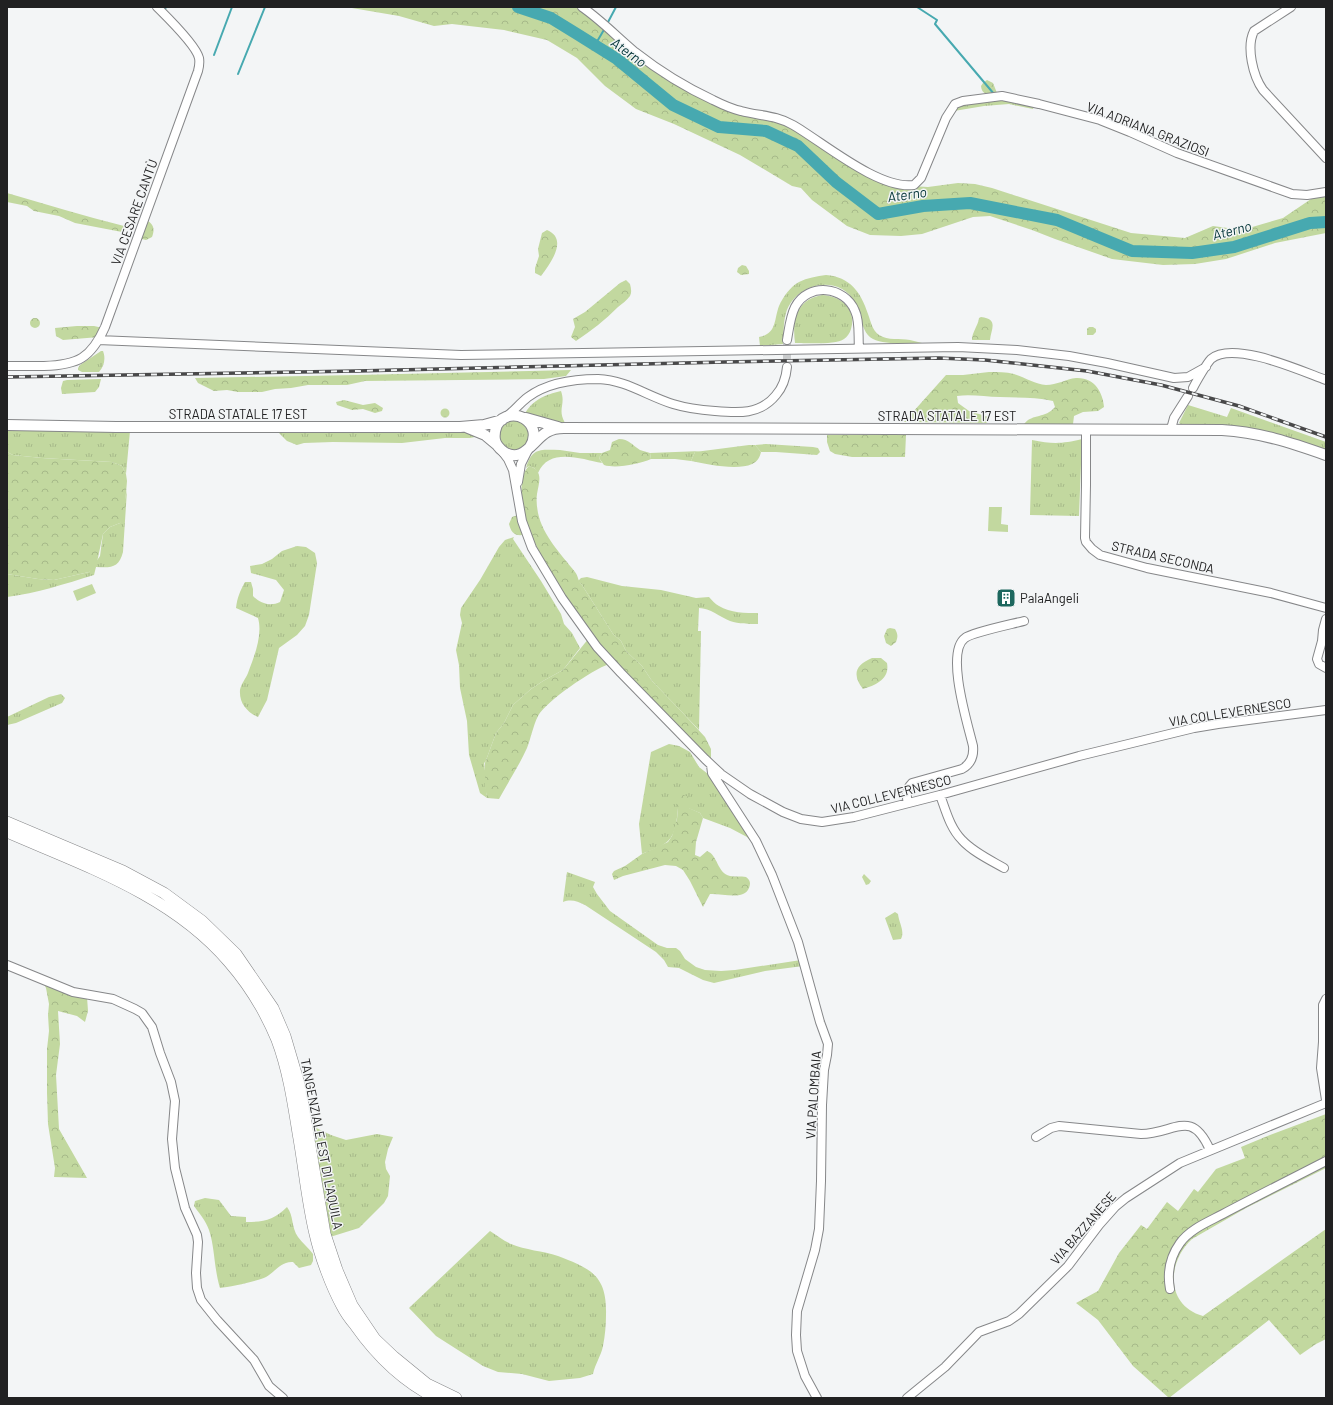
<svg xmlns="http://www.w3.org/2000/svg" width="1333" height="1405" font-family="Barlow,sans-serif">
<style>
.grass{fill:url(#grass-tufts)}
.forest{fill:url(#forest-crowns)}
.garden{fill:#c2d89f}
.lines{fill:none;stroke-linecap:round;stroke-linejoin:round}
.stream{stroke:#47a9b0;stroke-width:2}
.river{stroke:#47a9b0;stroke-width:12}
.minor-tunnel{stroke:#c9cbcc;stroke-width:8;stroke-dasharray:8 4;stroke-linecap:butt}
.minor-casing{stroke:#868789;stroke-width:10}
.major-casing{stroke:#868789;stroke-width:12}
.highway-casing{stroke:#868789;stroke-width:12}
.minor{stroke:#fff;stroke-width:8}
.major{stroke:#fff;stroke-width:10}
.highway{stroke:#fff;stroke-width:11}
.rail-casing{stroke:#49494a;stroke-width:3.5}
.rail{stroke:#f3f5f6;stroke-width:2;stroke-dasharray:6;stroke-linecap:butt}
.labels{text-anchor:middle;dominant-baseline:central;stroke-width:3;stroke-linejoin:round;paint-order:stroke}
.street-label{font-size:13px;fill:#212122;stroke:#f3f5f6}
.poi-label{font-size:13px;fill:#212122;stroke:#f3f5f6;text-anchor:start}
.water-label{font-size:14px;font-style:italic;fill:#043538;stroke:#f3f5f6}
</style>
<defs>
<pattern id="grass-tufts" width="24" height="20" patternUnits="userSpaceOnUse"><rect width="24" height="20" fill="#c2d89f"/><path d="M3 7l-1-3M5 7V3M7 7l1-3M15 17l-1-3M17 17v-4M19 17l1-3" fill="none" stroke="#a6b989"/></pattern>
<pattern id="forest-crowns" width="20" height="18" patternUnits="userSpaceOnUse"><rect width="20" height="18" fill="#c2d89f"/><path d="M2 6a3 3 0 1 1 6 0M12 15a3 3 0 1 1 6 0" fill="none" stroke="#a6b989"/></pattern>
</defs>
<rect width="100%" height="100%" fill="#f3f5f6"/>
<path class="grass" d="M1006,99l28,7 -1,3 -24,-5 -25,2 -36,6 4,-6z
M826,275c24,2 35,17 42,39 3,8 4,16 11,21 9,6 21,3 31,5 4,1 8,2 12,3 -13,0 -37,2 -49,-4 -16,-8 -9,-38 -31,-50 -21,-11 -49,1 -56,24 -3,10 -2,21 -3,31l-23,2 -1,-9c18,-3 15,-18 20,-31 4,-9 11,-19 20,-24 8,-4 18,-6 27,-7z
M822,295c19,1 35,14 29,34 -1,4 -4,8 -7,10 -8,6 -38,4 -49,4 -3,-23 1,-43 27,-48z
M101,351h2c3,8 1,15 -4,21h-17l-4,-2v-2l2,-3z
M101,379l-2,8 -4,5 -33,2 -1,-6 2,-7 4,-1z
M561,391c5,14 -4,18 4,32l-15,-1 -26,-7c9,-16 21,-20 37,-24z
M1188,405l39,12 4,-9 95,34v11l-38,-14 -103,-12 -6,-4z
M499 435a15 15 0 1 1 30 0a15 15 0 1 1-30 0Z
M27,430l103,1 -4,43 -4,-8 -10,-4 -70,-4 -29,-3 -6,-3v-21z
M277,431h176l14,2 13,3 -10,2h-25l-43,5 -69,-1 -29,1 -7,2 -10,-4z
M1082,439l-3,77 -49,-1 2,-75c20,4 30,4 50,-1z
M766,444l47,3 5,1 2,4 -3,3 -41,-3h-15l-6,-7z
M560,450l20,3h22l-3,5 3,5c-21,-4 -53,-16 -64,10l-4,-5 -5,-2 -3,2c6,-21 15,-18 34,-18z
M701,451l-6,1 -4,9 -16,-2h-24l-1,-6z
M127,490l-4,62c-4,16 -12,16 -27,15l-2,8c-29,9 -57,18 -87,22v-23l31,5 16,1 35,-8 11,-16 3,-22 7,-7 10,-4z
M514,537l-1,2 28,42 20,33 3,10 8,9 8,15 -17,22 -20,11 -12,8 -18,16 -9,18 -8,10 -11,30 -1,-1c2,12 1,24 3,36l-7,-5 -11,-38 -2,-34 -7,-33 -1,-23 -3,-15 6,-27 -2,-8 1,-7 19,-28 19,-33 6,-7z
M297,546l9,1 9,6 2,10 -8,52 -4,11 -8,9 -18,13 -12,52 -9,17c-11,-5 -19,-14 -18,-27 1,-6 6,-12 8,-17 6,-16 15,-38 10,-55l-22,-10c1,-10 4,-17 9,-26h6l2,7v7c7,7 17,11 27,6l4,-12 -8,-10 -25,-7 -1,-7 12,-2 10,-5 10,-8z
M587,577l35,9 39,4 35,8 13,-1c3,3 6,7 10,9 11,7 27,7 39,7v11c-9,0 -19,0 -28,-3 -10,-4 -20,-13 -31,-13l-1,23h3l-2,99 -19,-20 -28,-29 -10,-15 -16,-15 -5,-10 -8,-7 -31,-49 -4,-4 3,-3z
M61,694l4,4 -3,5 -46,20 -9,2v-8l42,-20z
M669,744l10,2 11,6 9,15 9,7 47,72 -8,-9 -17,-9 -27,-10 -3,-5 -12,-5h-10c-1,10 -2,26 -10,33 -6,6 -18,9 -26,13l-3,-30 12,-72z
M567,872l28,10 -2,5 4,7 13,17 48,34 9,3h9l4,3 5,8 11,8 9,3 16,1 14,-1 66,-10 2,6 -38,5 -51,12 -11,-3 -24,-12 -11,-1 -4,-7 -8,-8 -71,-47c-8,-4 -14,-6 -22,-3z
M895,912l3,2c1,9 7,17 3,25l-8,1 -8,-22z
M310,1125l21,10 15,5 31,-6 16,3 -5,12 -3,13 1,7 4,7 -2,20 -4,7 -25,25 -29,9z
M205,1198l14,2 12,16 15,1v5c18,0 28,-2 41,-15 7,9 4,20 11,30 4,6 11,11 15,17v7l-2,4 -12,3 -6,-6c-12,-1 -18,10 -27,15 -8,4 -36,10 -46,11 -6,-19 -5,-40 -11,-58 -3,-9 -10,-17 -15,-24l1,-5z
M490,1231c7,4 13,10 21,13 14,6 32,7 47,12 34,13 49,20 48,59 0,10 -1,21 -3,31 -2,10 -8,18 -10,28l-13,4 -31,3 -27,-7 -24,-2 -15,-6 -47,-30 -27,-28z"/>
<path class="forest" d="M346,7h242l60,51 44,28 21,11 26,10 39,8 67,41 39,21 27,9 17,1 30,-4 17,1 17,4 139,45 54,5 28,-12 29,4 41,-12 31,-21 12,-4v40l-51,10 -49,16 -31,5 -32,1 -51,-6 -57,-20 -23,-9 -42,-14 -17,1 -51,17 -21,2 -31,-1 -23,-9 -35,-26 -11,-12 -9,-2 -52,-31 -66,-31 -38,-15 -31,-23 -28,-28 -30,-18 -43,-10 -52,-6 -18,2 -35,-10z
M987,80l6,3 4,10c-7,2 -15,3 -16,-7l2,-3z
M7,193c39,11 77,23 117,33l2,4 -4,2 -47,-9 -16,-7 -25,-5 -7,-5 -20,-4z
M146,220c8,4 9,9 6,17l-6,3 -8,-2z
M547,230c22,9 3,34 -6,46l-6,-3v-5l4,-12 -1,-7 4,-16z
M742,265l4,1 3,5v3l-8,1 -4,-3 1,-4z
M626,280l4,4c1,4 2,8 0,12 -3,4 -8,8 -12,11 -13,13 -27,24 -42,34l-5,-4 4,-10 -2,-8 12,-7 35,-29z
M981,317c18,2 10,12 9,23h-18c0,-8 6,-14 7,-22z
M30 323a5 5 0 1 1 10 0a5 5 0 1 1-10 0Z
M77,326h17l9,2 -4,9 -36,3 -7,-4 -1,-8z
M1089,327h4l3,2v3l-3,3h-6v-6z
M571,370l-5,6 -22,3 -179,2 -18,4h-39l-17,3 -16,1 -13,3h-24l-11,-2 -13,1 -16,-8 -3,-5 162,-3z
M989,372c9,0 17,0 25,2 10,3 21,10 32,11 11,0 20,-6 30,-7 18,-1 27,14 28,29l-6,4 -15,1 -9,4 -1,8h-49c9,-11 21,-5 31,-17l-2,-6c-17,-4 -35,-3 -53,-4 -15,0 -28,-3 -43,-1l1,7 11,8 20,6 -2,6 -83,-1 42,-47h17z
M344,400l19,5 12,-2 8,5 -1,3 -7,2 -12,-4 -11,1 -15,-5 -1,-3z
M440.5 413a4.5 4.5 0 1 1 9 0a4.5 4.5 0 1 1-9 0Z
M827,435h79l-1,22h-53l-17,-3 -5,-3 -3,-9z
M619,439c10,0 13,6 21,11 3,1 7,2 10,3l1,6c-12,5 -35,10 -47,6l-5,-7 3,-5 8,-3 2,-8z
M749,445h6l6,7c-1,5 -4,10 -9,12 -15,7 -46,0 -61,-3l4,-9z
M7,452l6,3 29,3 70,4 10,4 4,8 1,7 -3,36 -4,6 -10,4 -7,7 -7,33 -7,5 -35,8 -16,-1 -31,-5z
M529,466c15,5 10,16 8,28 -1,7 0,13 1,19 5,23 23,41 37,59 4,5 2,8 7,13l31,49 8,7 5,10 16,15 10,15 28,29 25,27 6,12v11c-32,-32 -66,-64 -96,-97 -24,-27 -44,-56 -62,-87 -15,-26 -28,-47 -31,-78 -1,-9 -1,-25 7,-32z
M518,515l5,20c-9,1 -12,-3 -14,-11l3,-7z
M890,628l5,1c3,5 3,8 1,13l-5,4 -5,-3 -2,-7 3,-7z
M589,638l20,26c-17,6 -63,37 -71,52 -5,10 -7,22 -11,32 -8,18 -19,34 -28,51l-12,-1 -2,-12v-23l11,-30 8,-10 9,-18 18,-16 12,-8 20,-11z
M872,658h9l6,5c3,16 -11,22 -24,26 -11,-14 -8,-24 9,-31z
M680,794l7,2 3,4 -1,8 11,5 3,5 -7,24 -1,13 5,2 7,-6c11,4 10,22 23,25 5,1 11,0 16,1 4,3 5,6 3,11 -5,13 -28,5 -39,6l-7,13 -13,-26 -7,-11 -7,-4 -11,-1 -42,11 -9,4 -2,-6 2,-3 11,-5 17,-12 26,-12 4,-6 5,-17 1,-11 -2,-5v-7z
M864,874l7,7 -2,3 -3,1 -4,-8z
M43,982l44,15 1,14 -3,11 -8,-6 -19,-5 2,33 -4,31 3,54 28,49 -33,-1 1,-9 -7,-44 -1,-31v-44l2,-18 -1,-16 1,-11 -3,-16z
M1326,1114v54l-80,40 -54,31c-25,23 -27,66 11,77l123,-87v110l-10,5 -16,11 -31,-35 -100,78 -36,-32 -35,-46 -22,-17 22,-12 21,-38 22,-28 6,4 20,-27 11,9 16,-22 4,3 18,-23 29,-11 -4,-11 29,-12z"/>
<path class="garden" d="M989,507h13l-1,17 7,1v7l-20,-1z
M92,584l4,9 -19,8 -4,-10z"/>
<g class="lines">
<path class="stream" d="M917,7l20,13 -2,4 59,70
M165,9l1,-2
M607,24l9,-17
M595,45l10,-17
M214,55l18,-48
M238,74l27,-67"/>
<path class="river" d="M518,7l33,11 26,16 40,25 56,46 46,22 47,4 32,15 38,36 42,32 45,-8 47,-3 87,17 75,31 60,2 42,-6 76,-24 16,-1"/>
<path class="minor-tunnel" d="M787,340v27"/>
<g class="minor-casing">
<path id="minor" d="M582,7c19,13 35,30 53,45 23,18 52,36 78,48 8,4 19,9 28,11 18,5 35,4 52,14 31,18 86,65 121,60l7,-7 25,-60 9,-14 8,-3 39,-5 37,8 61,16 30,12 47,21 115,41 15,1 19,-3
M1291,7l-37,24c-8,16 -1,45 9,59l63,68
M98,340l363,15 497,-8 59,3 52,6 38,7 67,15 14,-1 18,-10
M787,340c2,-11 3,-23 8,-33 13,-25 50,-21 60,4 5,10 3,25 4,37
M7,366c12,0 25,0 37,0 34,-1 47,-8 61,-39l93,-256c1,-4 2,-8 1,-13 -3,-13 -32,-41 -42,-51
M1193,388c3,-6 14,-25 18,-29 22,-19 90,12 115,21
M506,417c8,-6 14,-14 22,-20 19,-14 47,-18 70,-18 28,1 49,17 75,25 13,4 28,6 42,7 23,2 45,4 61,-16 7,-8 10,-17 11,-28
M1086,429v56l-1,53 1,4 6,7 8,6 47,13 124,25 55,15
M1171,429l3,-11 14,-22
M502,451l6,8 5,11 9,51 10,27 30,50 35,49 24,26 84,86 16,15 29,20 33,18 18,7 21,3 32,-5 86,-22 139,-39 115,-28 24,-4 108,-14
M518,482l3,-18 7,-14
M1326,619l-3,11 -1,11 -5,18 2,5 7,4
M711,765l1,8 44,68 16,34 26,67 22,80 8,22 -1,11 -3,15 -2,35 -1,76 -2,48 -4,21 -18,61 -1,24 1,16 8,25 12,22
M940,795c6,16 10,33 22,45 11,12 28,20 42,28
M908,803c-2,-7 -2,-14 4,-20l50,-14c9,-5 12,-13 11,-23 -5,-21 -28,-94 -8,-108 8,-6 48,-14 59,-17
M7,965l66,27 40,7 22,10 7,4 10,14 8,26 11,29 4,19 -3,38 3,29 10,40 12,27 1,7 -2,31 1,15 4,12 16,20 37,40 15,26 14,12
M1326,999l-3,6v37l-2,26 5,32
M1036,1137l15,-9 8,-2 82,8c33,0 50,-27 69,16
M1170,1289c-3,-16 0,-32 10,-46 10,-14 28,-21 43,-29 34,-18 68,-35 103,-53
M907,1398l38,-31 34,-35 30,-11 10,-7 49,-48 31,-41 16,-18 11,-9 54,-35 146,-60"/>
</g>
<g class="major-casing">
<path id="major" d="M526,418l32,9
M7,425l109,2h344l24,-2 18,-5
M468,428l17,7 12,10
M530,447c15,-24 -19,-44 -33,-22 -2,5 -3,10 -2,15 1,5 5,9 9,12 19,12 29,-12 43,-20 5,-3 11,-4 17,-4l658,2c37,2 70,13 104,25"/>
</g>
<g class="highway-casing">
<path id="highway" d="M7,822l116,49 41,22 38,28 34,33 37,54 12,28 15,51 25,147 12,36 15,35 23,34 19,18 33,27 29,14
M7,832c78,34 165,63 222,130 20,23 36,49 48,78 11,29 16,62 21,93 6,33 9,68 17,101 5,22 16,52 27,72 3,6 8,13 13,19 21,30 47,56 81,73"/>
</g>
<use href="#minor" class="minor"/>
<use href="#major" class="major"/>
<use href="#highway" class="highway"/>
<g class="rail-casing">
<path id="rail" d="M7,377l350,-6 368,-9 214,-4 46,2 102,11 74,14 78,21 87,31"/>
</g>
<use href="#rail" class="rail"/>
</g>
<defs>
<g id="building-square" transform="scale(1)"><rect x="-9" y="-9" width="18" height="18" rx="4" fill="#1d675e" stroke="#f3f5f6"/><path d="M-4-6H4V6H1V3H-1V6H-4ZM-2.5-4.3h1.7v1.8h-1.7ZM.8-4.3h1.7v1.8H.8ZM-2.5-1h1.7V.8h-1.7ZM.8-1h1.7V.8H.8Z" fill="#fff"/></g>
</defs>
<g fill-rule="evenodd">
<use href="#building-square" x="1006" y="598"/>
</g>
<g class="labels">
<g class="street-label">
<text transform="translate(1148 129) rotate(21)">VIA ADRIANA GRAZIOSI</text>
<text transform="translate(134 212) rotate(-70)">VIA CESARE CANTÙ</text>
<text x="238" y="414">STRADA STATALE 17 EST</text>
<text x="947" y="416">STRADA STATALE 17 EST</text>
<text transform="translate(1163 557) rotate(13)">STRADA SECONDA</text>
<text transform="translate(1230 712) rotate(-9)">VIA COLLEVERNESCO</text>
<text transform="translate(891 794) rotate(-14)">VIA COLLEVERNESCO</text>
<text transform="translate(813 1095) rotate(-86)">VIA PALOMBAIA</text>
<text transform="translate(322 1144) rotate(79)">TANGENZIALE EST DI L'AQUILA</text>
<text transform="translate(1083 1228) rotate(-49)">VIA BAZZANESE</text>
</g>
<g class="poi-label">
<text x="1020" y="598">PalaAngeli</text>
</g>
<g class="water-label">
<text transform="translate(629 52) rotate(36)">Aterno</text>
<text transform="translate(907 194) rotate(-8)">Aterno</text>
<text transform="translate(1232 230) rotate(-14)">Aterno</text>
</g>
</g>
<rect width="1333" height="1405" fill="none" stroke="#212122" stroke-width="16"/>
</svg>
